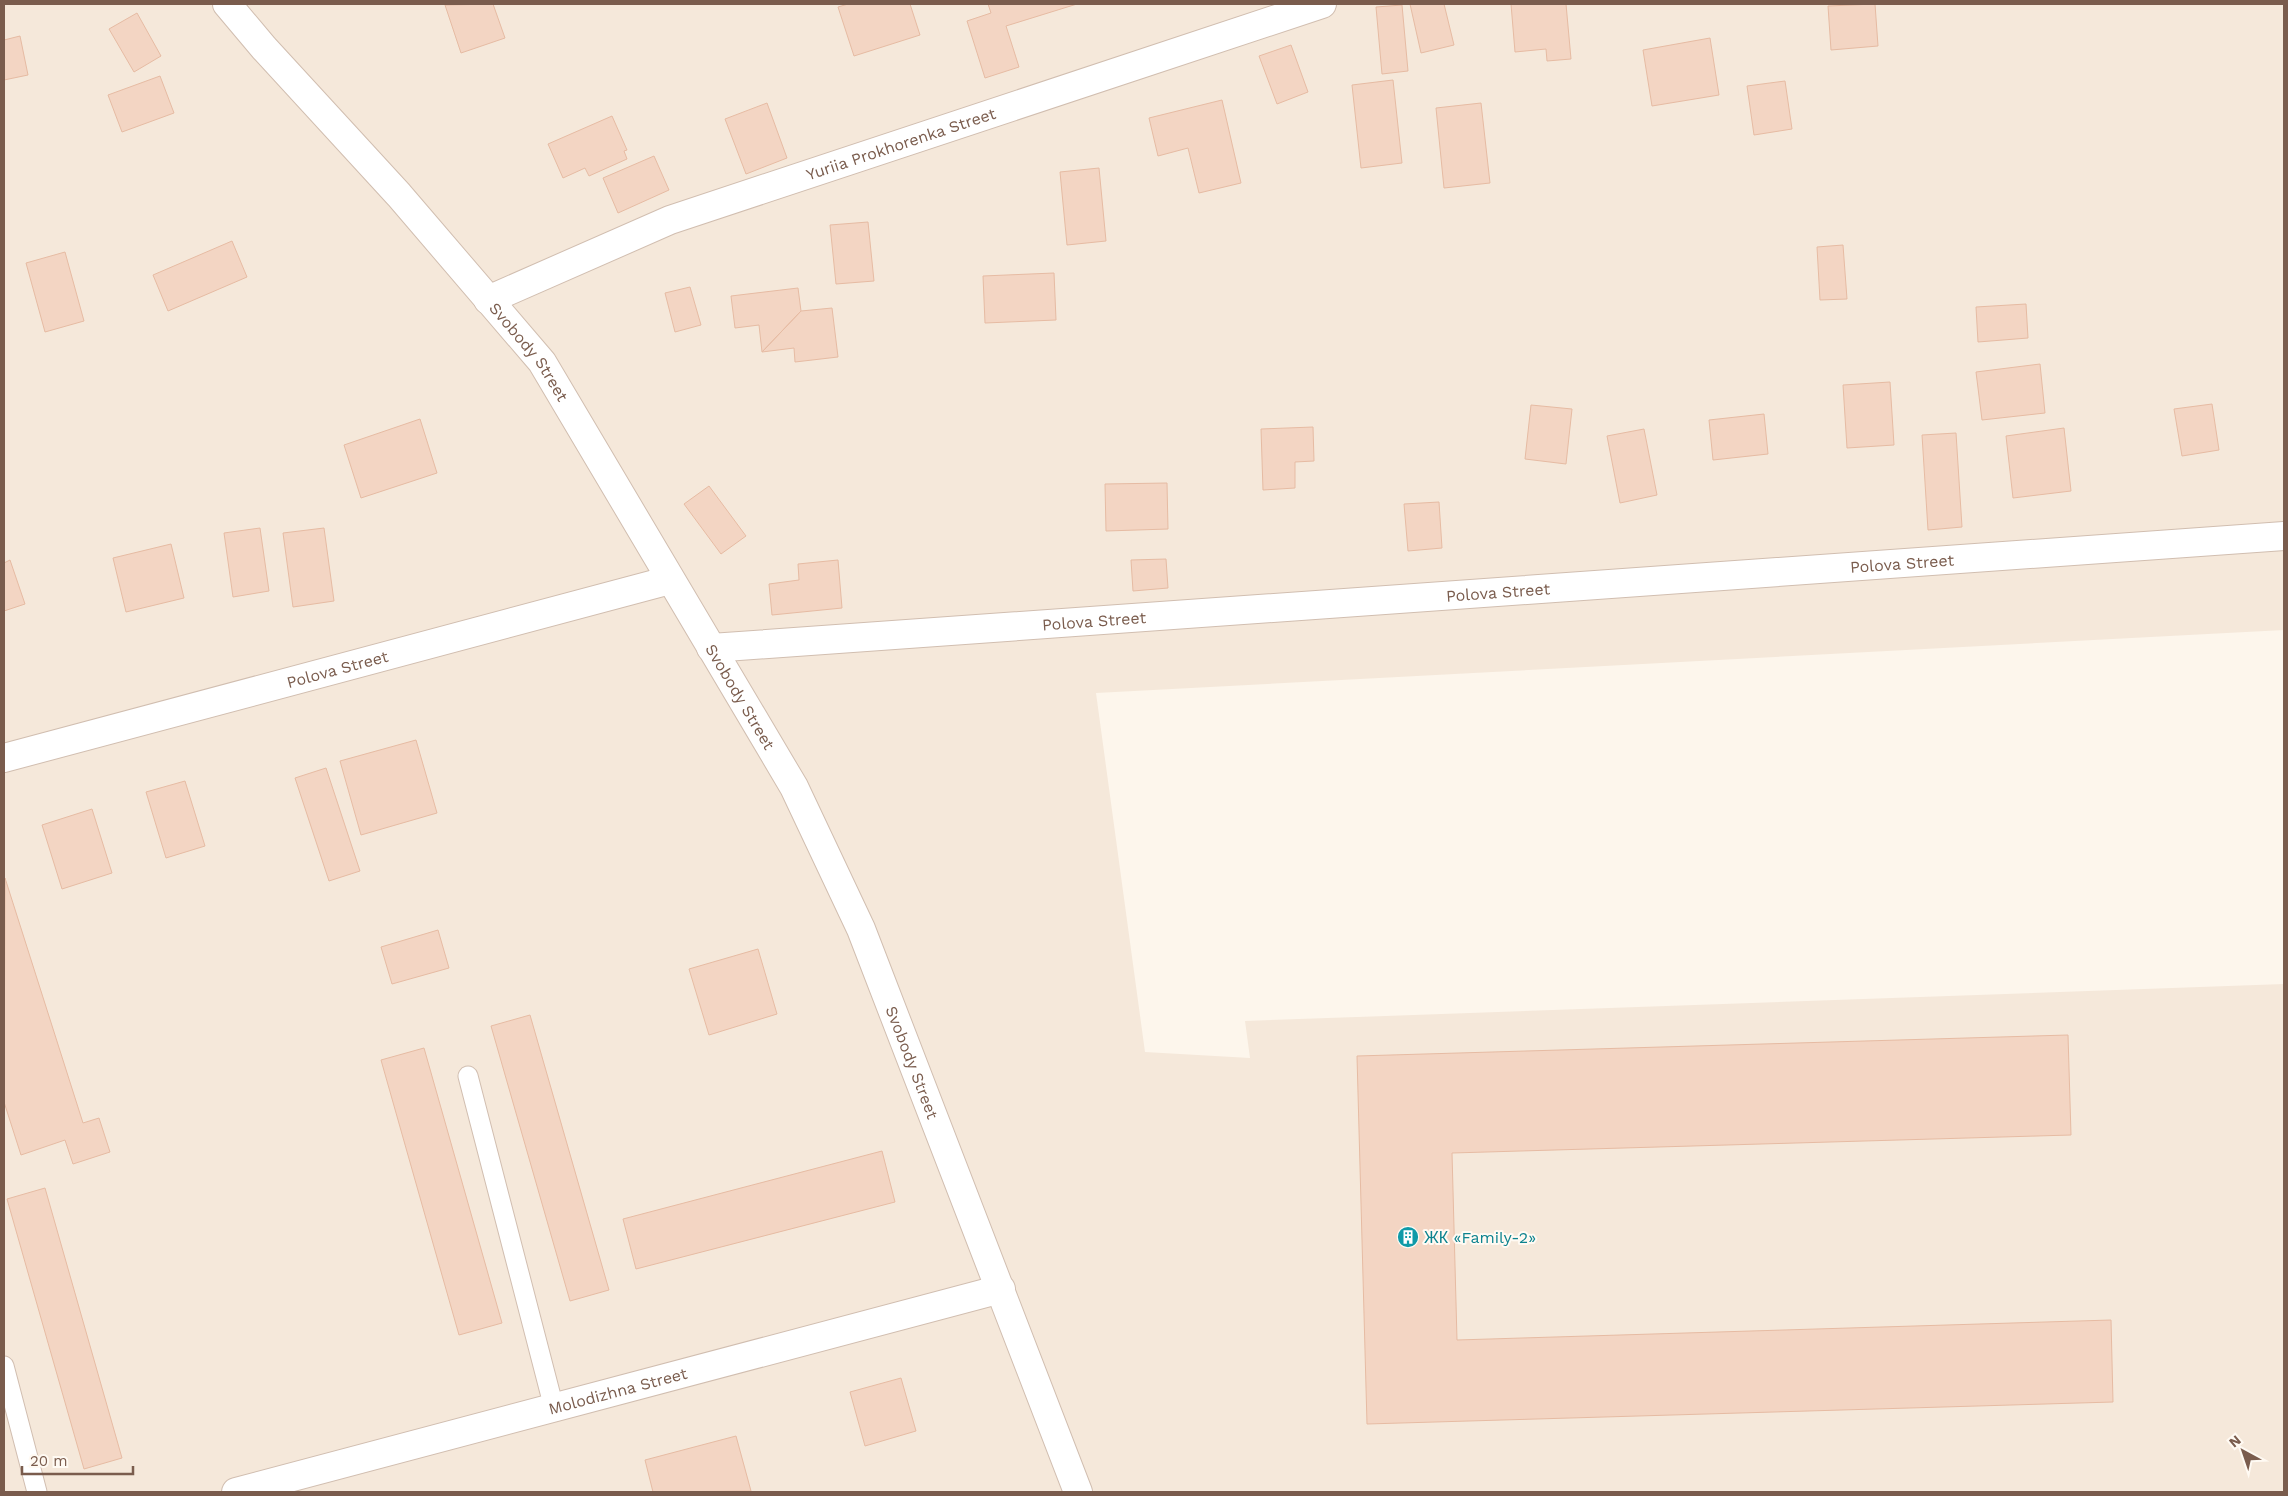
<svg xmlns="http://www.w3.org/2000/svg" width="2288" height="1496" font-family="'Work Sans',sans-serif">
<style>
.residential{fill:#f5e8da}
.building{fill:#f3d5c3;stroke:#e6bba3}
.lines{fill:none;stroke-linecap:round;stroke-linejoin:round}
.lane-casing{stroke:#d1beb0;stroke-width:21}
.street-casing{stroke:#d1beb0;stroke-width:30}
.lane{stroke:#fff;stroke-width:19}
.street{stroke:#fff;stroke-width:28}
.labels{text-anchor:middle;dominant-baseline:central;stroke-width:4;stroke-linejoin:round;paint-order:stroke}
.street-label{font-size:16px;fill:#7a5c4d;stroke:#fffaf3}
.culture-label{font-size:16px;fill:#0d838f;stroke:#fffaf3;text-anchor:start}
</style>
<rect width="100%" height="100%" fill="#fdf6ec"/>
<path class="residential" d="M4,4h2280v626l-1188,63 49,359 105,6 -5,-37 1039,-37v508h-2280z"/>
<path class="building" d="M493,4l12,34 -44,15 -16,-48z
M848,4h62l10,31 -66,21 -16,-49z
M988,4h89l-71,22 13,41 -34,11 -18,-57 24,-8z
M1410,4h34l10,41 -33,8z
M1511,4h55l5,55 -24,2 -1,-12 -31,3z
M1875,4l3,42 -47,4 -3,-44z
M1402,5l6,66 -26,3 -6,-67z
M137,13l24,43 -27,16 -25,-43z
M20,36l8,39 -24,5v-40z
M1710,38l9,57 -67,11 -9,-56z
M1291,45l17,47 -31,12 -18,-48z
M160,76l14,37 -52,19 -14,-37z
M1393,80l9,83 -41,5 -9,-83z
M1785,81l7,48 -38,6 -7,-49z
M1222,100l19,83 -42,10 -11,-45 -30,8 -9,-38z
M767,103l20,55 -41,16 -21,-55z
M1481,103l9,80 -46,5 -8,-80z
M612,116l15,34 -3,1 3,8 -38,17 -4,-8 -22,10 -15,-34z
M654,156l15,34 -51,23 -15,-35z
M1099,168l7,73 -39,4 -7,-73z
M868,222l6,59 -38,3 -6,-59z
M232,241l15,36 -79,34 -15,-36z
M1843,245l4,54 -27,1 -3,-53z
M65,252l19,69 -39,11 -19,-69z
M1054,273l2,47 -71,3 -2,-47z
M690,287l11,38 -26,7 -10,-39z
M798,288l3,23 -39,41 -3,-27 -24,3 -4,-32z
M2026,304l2,34 -50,4 -2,-35z
M832,308l6,49 -43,5 -1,-14 -32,4 39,-41z
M2040,364l5,49 -63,7 -6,-48z
M1890,382l4,63 -47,3 -4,-63z
M2212,404l7,46 -37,6 -8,-47z
M1531,405l41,4 -6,55 -41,-5z
M1764,414l4,40 -55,6 -4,-40z
M420,419l17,54 -76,25 -17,-53z
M1313,427l1,34 -19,1v26l-32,2 -2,-61z
M2064,428l7,63 -58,7 -7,-62z
M1644,429l13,66 -37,8 -13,-67z
M1956,433l6,94 -34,3 -6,-95z
M1167,483l1,46 -62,2 -1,-47z
M709,486l37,50 -25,18 -37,-50z
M1439,502l3,46 -34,3 -4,-47z
M260,528l9,63 -36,6 -9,-64z
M324,528l10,73 -41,6 -10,-74z
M171,544l13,54 -58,14 -13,-54z
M1166,559l2,29 -35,3 -2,-31z
M10,560l15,44 -21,7v-48z
M838,560l4,48 -70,7 -3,-31 30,-4 -1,-16z
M416,740l21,73 -76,22 -21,-74z
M326,768l34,103 -31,10 -34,-103z
M185,781l20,65 -39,12 -20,-66z
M92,809l20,64 -50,16 -20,-64z
M5,878l78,245 16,-5 11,34 -37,12 -8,-24 -44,15 -17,-53z
M438,930l11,38 -57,16 -11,-37z
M758,949l19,65 -68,21 -20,-66z
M530,1015l79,275 -39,11 -79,-275z
M2068,1035l3,100 -619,18 5,187 654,-20 2,82 -746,22 -10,-368z
M424,1048l78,275 -43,12 -78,-275z
M882,1151l13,51 -259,67 -13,-50z
M45,1188l77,270 -38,11 -77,-270z
M901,1378l15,53 -51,15 -15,-54z
M736,1436l15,55 -98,1 -8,-32z"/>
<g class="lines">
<g class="lane-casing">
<path id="lane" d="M468,1076l86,332
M4,1366l33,126"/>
</g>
<g class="street-casing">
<g id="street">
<path id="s1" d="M227,4l37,44 135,147 143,167 252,425 67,142 217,563"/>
<path id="s2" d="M488,300l182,-80 652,-216"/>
<path id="s3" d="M711,648l1573,-112"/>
<path id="s4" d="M4,758l666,-178"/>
<path id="s5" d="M236,1492l765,-203"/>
</g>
</g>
<use href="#lane" class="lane"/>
<use href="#street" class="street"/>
</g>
<defs>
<g id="building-disc" transform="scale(1.125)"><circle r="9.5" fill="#0f9aa8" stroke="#fffaf3"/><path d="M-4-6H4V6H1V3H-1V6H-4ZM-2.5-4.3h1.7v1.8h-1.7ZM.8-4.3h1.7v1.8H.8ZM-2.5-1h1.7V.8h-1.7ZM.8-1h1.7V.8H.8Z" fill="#fff"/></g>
</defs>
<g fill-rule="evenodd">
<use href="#building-disc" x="1408" y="1237"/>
</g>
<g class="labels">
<g class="street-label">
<text stroke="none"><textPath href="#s2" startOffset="442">Yuriia Prokhorenka Street</textPath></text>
<text stroke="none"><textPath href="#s1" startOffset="461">Svobody Street</textPath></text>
<text stroke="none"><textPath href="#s3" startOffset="1194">Polova Street</textPath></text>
<text stroke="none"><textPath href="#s3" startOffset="789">Polova Street</textPath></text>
<text stroke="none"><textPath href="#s3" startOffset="384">Polova Street</textPath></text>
<text stroke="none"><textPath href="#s4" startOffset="345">Polova Street</textPath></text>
<text stroke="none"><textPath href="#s1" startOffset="866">Svobody Street</textPath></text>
<text stroke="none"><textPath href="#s1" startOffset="1271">Svobody Street</textPath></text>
<text stroke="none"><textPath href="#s5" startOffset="395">Molodizhna Street</textPath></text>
</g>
<g class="culture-label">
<text x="1424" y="1237">ЖК «Family-2»</text>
</g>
</g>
<rect width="2288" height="1496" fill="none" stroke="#7a5c4d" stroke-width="10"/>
<g transform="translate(2243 1451) rotate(320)" stroke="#fffaf3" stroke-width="4" paint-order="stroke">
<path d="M0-4L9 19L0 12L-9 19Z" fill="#7a5c4d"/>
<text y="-8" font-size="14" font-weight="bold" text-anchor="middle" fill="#7a5c4d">N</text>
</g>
<path d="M22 1466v8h111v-8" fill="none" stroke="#7a5c4d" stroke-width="2.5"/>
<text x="30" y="1466" font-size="15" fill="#7a5c4d" stroke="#fffaf3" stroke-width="4" paint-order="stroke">20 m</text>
</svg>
